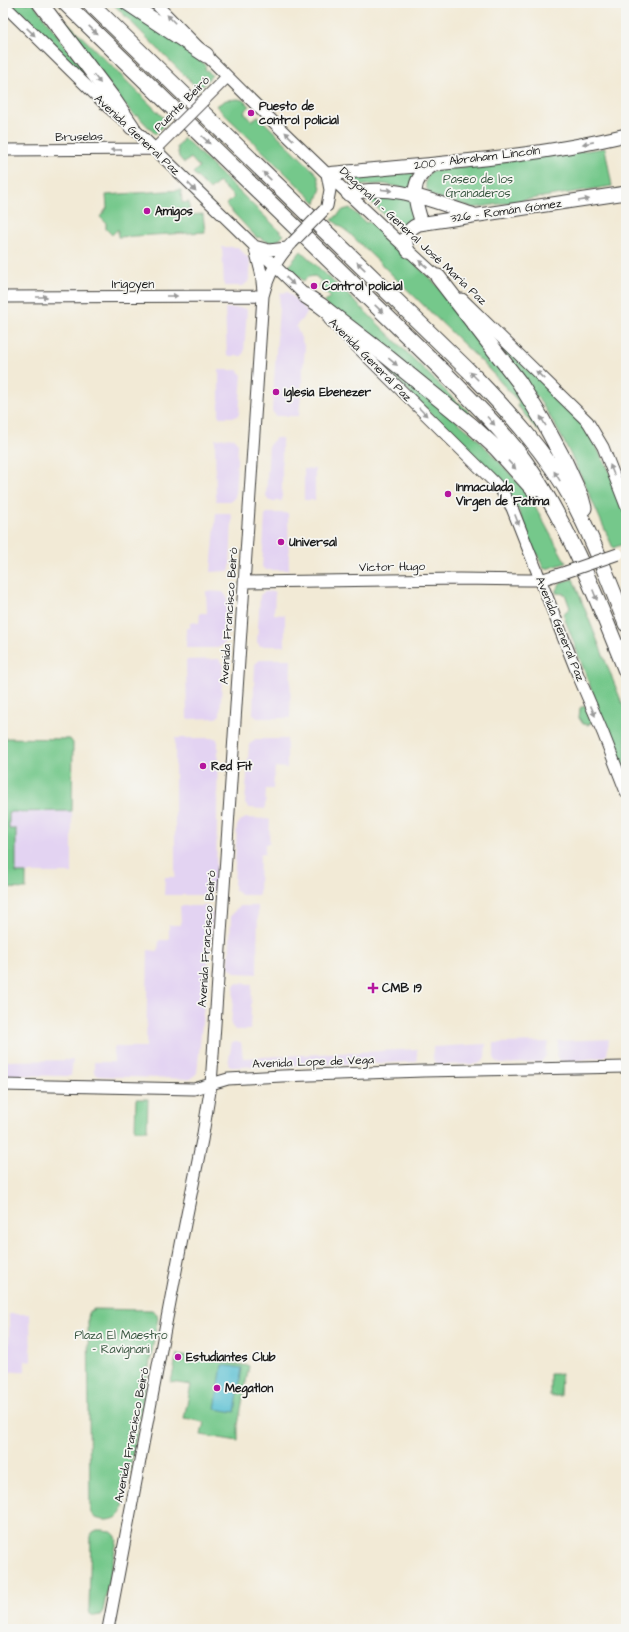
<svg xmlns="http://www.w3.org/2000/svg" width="629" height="1632" font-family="'Architects Daughter',sans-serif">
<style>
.built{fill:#e3d3f2}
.green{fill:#74c88b;stroke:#487254}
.water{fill:#55bed1;stroke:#386d76}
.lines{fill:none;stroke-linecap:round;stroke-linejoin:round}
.secondary-casing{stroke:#3c3b38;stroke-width:13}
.primary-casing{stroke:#3c3b38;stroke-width:15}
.highway-casing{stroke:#3c3b38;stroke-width:17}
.secondary{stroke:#fff;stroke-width:11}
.primary{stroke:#fff;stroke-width:13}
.highway{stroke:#fff;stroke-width:15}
.secondary-bridge-casing{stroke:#3c3b38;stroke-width:13;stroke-linecap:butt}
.secondary-bridge{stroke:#fff;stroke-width:11}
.oneway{fill:#999}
.poi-dot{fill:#b5179e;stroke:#f6f6f2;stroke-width:1.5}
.labels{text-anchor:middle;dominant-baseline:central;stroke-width:3.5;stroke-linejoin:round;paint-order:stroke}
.street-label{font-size:12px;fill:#1c1c1c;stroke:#f6f6f2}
.poi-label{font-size:12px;font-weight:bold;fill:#1c1c1c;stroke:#f6f6f2;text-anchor:start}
.park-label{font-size:12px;fill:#3b5843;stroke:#f6f6f2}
</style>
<rect width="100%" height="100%" fill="#f6f6f2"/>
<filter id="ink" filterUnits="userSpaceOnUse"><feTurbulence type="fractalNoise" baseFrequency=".025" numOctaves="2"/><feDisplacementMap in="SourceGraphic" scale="8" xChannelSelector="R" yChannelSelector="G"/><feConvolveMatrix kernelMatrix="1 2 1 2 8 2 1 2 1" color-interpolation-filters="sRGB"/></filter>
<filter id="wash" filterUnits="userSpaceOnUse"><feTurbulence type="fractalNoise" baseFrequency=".012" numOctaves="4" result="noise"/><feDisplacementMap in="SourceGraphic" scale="16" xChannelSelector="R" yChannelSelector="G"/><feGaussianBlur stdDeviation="0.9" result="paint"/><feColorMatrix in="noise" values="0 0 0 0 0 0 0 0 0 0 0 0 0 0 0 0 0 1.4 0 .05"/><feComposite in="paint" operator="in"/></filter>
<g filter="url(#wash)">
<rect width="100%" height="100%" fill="#f2ead6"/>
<path class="built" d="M222,247h16l12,13 -1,21 -6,5h-19z
M288,292l20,20 -12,14 9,22 -6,68h-23l-4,-5 8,-118z
M225,308h20l2,2 -3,43 -2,3h-15z
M219,370h18l5,5 -3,39 -3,3h-17z
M234,438l4,6 -3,53 -4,4h-15l-1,-62z
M276,438h6v63h-13l-3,-4 3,-52z
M304,469h11v31h-11z
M216,513h14l2,4 -2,52 -2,2 -17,1z
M267,513h21l1,57h-23l-4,-3 3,-52z
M206,591l17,1 4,5 -1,45 -8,6h-32v-20h4v-6l9,1 1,-10h7z
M275,591l-1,23 11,1v31h-25l-3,-4 3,-47 4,-3z
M219,659l4,6 -3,50 -4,3 -29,1 -1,-59z
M261,659h30l-1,59h-33l-4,-4 2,-50z
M175,738h41l2,4 -2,143 -3,6 -5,4h-44l1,-18h10z
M255,739h32v29l-12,-1 -2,22h-7l-1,20 -16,-1 -4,-4 4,-59z
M9,811h63v62h-56v-44h-7z
M246,818l24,1 -1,25h-4v10h-5l-1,41h-18l-6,-5 -1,-5 3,-59 3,-5z
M180,906h26l5,3 2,6 -16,158 -6,6 -93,-3 -4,-4v-10h20l-1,-15h33l2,-97 10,1 1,-11h10v-15h12z
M240,906h18l-1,68 -21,-1 -7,-6 2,-51 5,-7z
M236,983l16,1 -2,46h-15l-4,-5 3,-39z
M609,1039l-2,16 -4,2 -39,5 -4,-2 -3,-3 1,-16z
M232,1042h9l2,16 174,-9v11l-2,2 -182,5 -5,-3z
M548,1042l-2,14 -5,6 -40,2 -4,-2 -3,-4v-15z
M486,1044l-1,13 -3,5 -5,2 -38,1 -4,-2 -2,-4v-12z
M73,1060l-2,16 -68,-1v-14z
M9,1314h21l1,48 -6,-1v10l-16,1z"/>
<path class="green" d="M7,3h26l64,84 -2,1z
M112,3h12l82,62 -1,4 7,6 -13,15z
M52,7l116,115 -13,12 -18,-19 -2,1 -16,-18z
M238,99l5,1 7,6 -6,6 8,9 6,-5 59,58 4,14 -5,15 -100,-97 10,-6z
M184,138l100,97c-8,9 -15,9 -25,2l-2,1 -31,-33 8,-8 -15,-15 -9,8 -17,-17 6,-6 -8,-9 -7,5 -5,-6 -2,-10z
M605,148l7,38 -138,22 -41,-12c-10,-8 -9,-16 -2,-25z
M413,172l2,18 -32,-6 -30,2 -6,-9z
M181,190l1,13 7,-1v13l14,-1 2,18 -87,5v-8l-6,6 -6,-6v-6l-6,-6 7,-9 -1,-13z
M366,195l46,4 4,18 -16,13 -31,-30z
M350,208l16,15 3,-2 61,57 14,15 49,60 47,74 -1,3h-2l-20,-25 2,-3 -37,-40 -133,-129 -17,-13 11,-10z
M301,251l67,63 90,89h2l13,13 -3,2 -146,-115 6,-6 -11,-11 3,-4 -7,-6 -7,1 -5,4 -14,-14 1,-3z
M479,322l92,89 17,21 20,36 18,45v30l-13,5c-18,-40 -35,-82 -57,-121 -21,-37 -50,-71 -77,-105z
M348,332l128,105 52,56 38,70 -20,6 -3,-1 -5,-14h-3l-18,-47 -10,-17z
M573,579l53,134v69l-63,-168 7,-6 -5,-14 -9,-1v-3l5,-8z
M585,705l7,17 -4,3 -5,-1 -4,-6 1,-10z
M3,738l67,1 3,4 -1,68 -63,1v17h7v44h10v16l-23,-1z
M136,1099h12l-1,31h-12z
M94,1309l58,1 4,3 2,5 -36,194c-3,8 -18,10 -26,6 -4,-2 -5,-5 -6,-8l-2,-192 1,-6z
M177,1354l72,12 -11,59v16l-37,-6 3,-13 -20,-4 7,-33 -20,-3z
M550,1374h11l-1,22h-10z
M97,1530c9,0 18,0 20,10l-14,71 -3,4 -5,1 -5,-2 -1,-5 2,-74 2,-3z"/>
<path class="water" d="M222,1365l20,3 -7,44 -20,-3z"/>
</g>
<g filter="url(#ink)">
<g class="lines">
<g class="secondary-casing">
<path id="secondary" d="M155,3c93,96 189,189 288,279
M3,4l106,104 23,19 179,174
M206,98l21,-21
M155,149l20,-20
M3,150l152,-1
M327,174l3,16 -3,16
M254,246l15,4 18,-2
M255,249l6,23 2,19
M3,297l260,-1
M462,299l126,123 15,25 23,59
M329,319l164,162 8,9 11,18 66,167 25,58 23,59
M244,582l215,-3 69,1h12l26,-8
M3,1085l191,4 34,-10 54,-3 141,-5 203,-4
M108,1629l74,-390 20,-99 9,-55 52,-789c5,-20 14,-38 29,-53"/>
</g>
<g class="primary-casing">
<path id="primary" d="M328,174c99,-10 200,-15 298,-39
M348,194c44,-12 83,7 124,20
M422,223c-8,-24 -14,-43 11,-58
M408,251c-5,-13 -1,-22 11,-27l207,-31"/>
</g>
<g class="highway-casing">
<path id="highway" d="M40,3l73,96 19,28
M65,3l377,367c29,30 60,59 84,93 44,64 71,136 100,208
M90,3l378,367c40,41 79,83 106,133 20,39 36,80 52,121
M128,3l78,52
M438,277l81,105 24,39 22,41 16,35 3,11
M306,296l14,9 65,50 86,70 25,23 37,41"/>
</g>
<use href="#secondary" class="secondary"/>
<use href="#primary" class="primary"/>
<use href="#highway" class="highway"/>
<g class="secondary-bridge-casing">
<path id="secondary-bridge" d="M175,129l31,-31
M292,243l32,-33
M566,572l52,-18"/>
</g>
<use href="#secondary-bridge" class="secondary-bridge"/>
</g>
<defs><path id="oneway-solid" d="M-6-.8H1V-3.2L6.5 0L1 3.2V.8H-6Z"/></defs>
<g class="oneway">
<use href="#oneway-solid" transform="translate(171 19) rotate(-134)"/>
<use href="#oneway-solid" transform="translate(93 30) rotate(44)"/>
<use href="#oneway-solid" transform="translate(31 32) rotate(44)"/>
<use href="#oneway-solid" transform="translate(97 79) rotate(52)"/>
<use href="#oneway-solid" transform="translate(289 136) rotate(-136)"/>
<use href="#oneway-solid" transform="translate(206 140) rotate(44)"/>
<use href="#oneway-solid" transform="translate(588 143) rotate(169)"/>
<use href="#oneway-solid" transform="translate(116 150) rotate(179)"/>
<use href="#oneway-solid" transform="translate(267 176) rotate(-136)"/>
<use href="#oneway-solid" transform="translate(192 187) rotate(45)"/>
<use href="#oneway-solid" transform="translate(387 190) rotate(5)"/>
<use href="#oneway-solid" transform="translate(584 200) rotate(-9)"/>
<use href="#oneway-solid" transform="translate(423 264) rotate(-139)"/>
<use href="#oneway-solid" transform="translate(361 266) rotate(-136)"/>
<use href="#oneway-solid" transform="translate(290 281) rotate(44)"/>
<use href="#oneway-solid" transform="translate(172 296)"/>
<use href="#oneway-solid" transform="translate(42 297)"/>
<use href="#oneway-solid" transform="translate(379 309) rotate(44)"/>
<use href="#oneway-solid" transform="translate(393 362) rotate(39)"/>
<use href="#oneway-solid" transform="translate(540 375) rotate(-136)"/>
<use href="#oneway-solid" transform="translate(474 376) rotate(-135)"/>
<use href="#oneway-solid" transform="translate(423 412) rotate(45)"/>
<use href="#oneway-solid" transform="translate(491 421) rotate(48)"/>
<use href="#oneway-solid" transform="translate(543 421) rotate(-120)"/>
<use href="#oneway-solid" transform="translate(512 465) rotate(47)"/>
<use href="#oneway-solid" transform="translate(612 470) rotate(-112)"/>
<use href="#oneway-solid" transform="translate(557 476) rotate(-122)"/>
<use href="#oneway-solid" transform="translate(517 520) rotate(69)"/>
<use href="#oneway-solid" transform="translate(595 595) rotate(68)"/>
<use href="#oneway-solid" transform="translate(593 711) rotate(67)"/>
</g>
</g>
<g class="poi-dot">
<circle cx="251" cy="113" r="4"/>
<circle cx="147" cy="211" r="4"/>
<circle cx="314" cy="286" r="4"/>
<circle cx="276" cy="392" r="4"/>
<circle cx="448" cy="494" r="4"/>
<circle cx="281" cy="542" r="4"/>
<circle cx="203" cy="766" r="4"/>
<path d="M371 982h4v4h4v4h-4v4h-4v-4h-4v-4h4z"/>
<circle cx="178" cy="1357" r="4"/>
<circle cx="217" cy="1388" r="4"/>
</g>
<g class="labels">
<g class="street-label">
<text transform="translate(182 104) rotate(-45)">Puente Beiró</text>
<text transform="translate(137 135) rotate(43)">Avenida General Paz</text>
<text transform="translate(79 137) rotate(-1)">Bruselas</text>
<text transform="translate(477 158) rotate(-7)">200 - Abraham Lincoln</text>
<text transform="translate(506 211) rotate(-8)">326 - Román Gómez</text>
<text transform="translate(413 236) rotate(43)">Diagonal 11 - General José María Paz</text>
<text x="133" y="284">Irigoyen</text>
<text transform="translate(370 360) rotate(45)">Avenida General Paz</text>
<text transform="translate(392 567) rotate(-1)">Víctor Hugo</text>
<text transform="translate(229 616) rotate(-86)">Avenida Francisco Beiró</text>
<text transform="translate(560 629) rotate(68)">Avenida General Paz</text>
<text transform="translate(207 939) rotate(-86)">Avenida Francisco Beiró</text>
<text transform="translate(313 1062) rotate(-2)">Avenida Lope de Vega</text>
<text transform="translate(132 1435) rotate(-79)">Avenida Francisco Beiró</text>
</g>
<g class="poi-label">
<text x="259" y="106">Puesto de<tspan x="259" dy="14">control policial</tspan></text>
<text x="155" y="211">Amigos</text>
<text x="322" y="286">Control policial</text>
<text x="284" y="392">Iglesia Ebenezer</text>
<text x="456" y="487">Inmaculada<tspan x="456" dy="14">Virgen de Fatima</tspan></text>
<text x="289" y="542">Universal</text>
<text x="211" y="766">Red Fit</text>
<text x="382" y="988">CMB 19</text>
<text x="186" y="1357">Estudiantes Club</text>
<text x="225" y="1388">Megatlon</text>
</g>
<g class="park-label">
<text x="478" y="179">Paseo de los<tspan x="478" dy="14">Granaderos</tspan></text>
<text x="121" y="1335">Plaza El Maestro<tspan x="121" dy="14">- Ravignani</tspan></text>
</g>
</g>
<rect width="629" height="1632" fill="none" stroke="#f6f6f2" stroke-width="16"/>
</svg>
